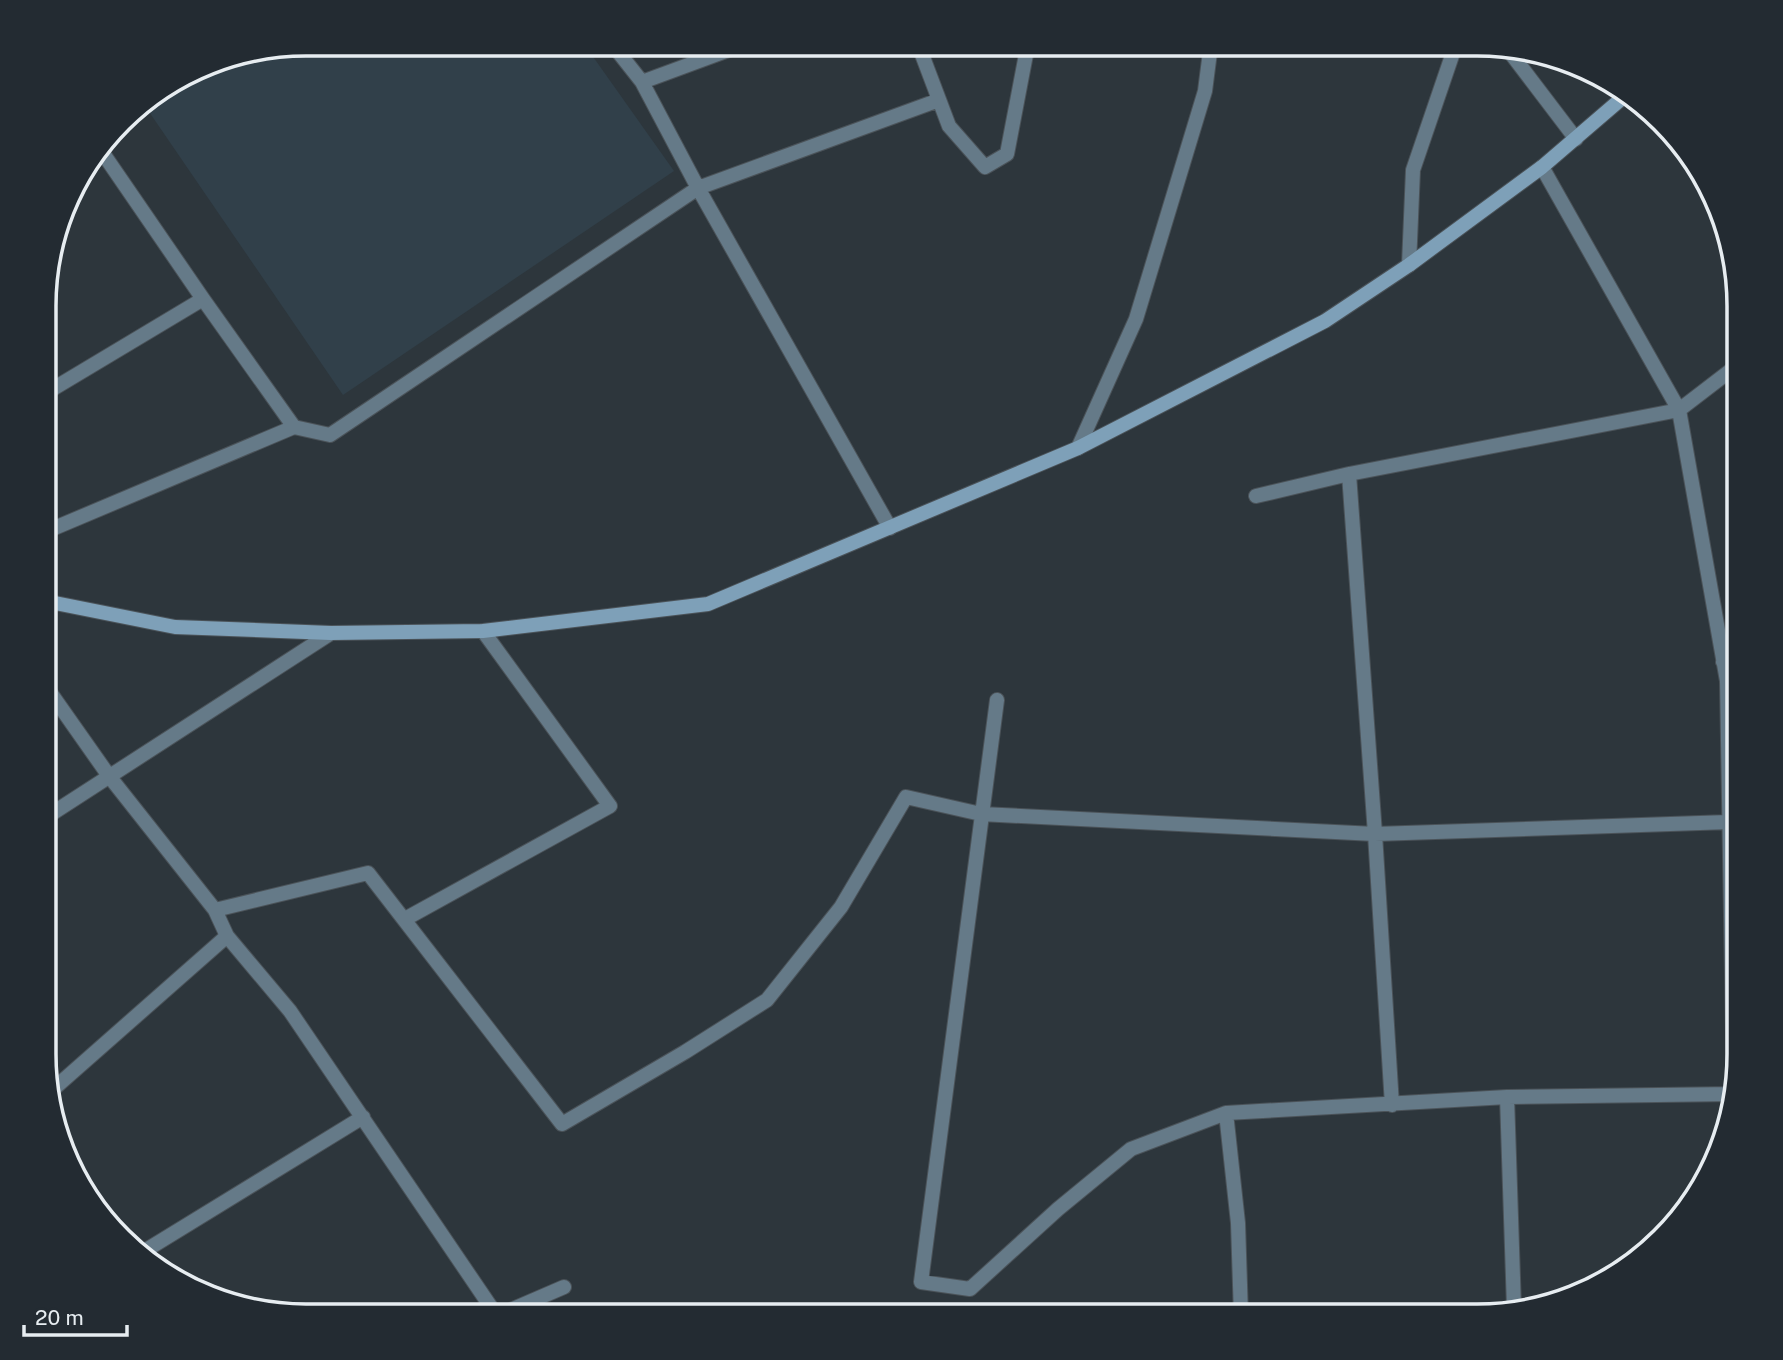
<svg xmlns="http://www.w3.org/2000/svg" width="1783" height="1360" font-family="'Public Sans',sans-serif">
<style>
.built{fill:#31404a}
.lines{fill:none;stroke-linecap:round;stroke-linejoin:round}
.street-casing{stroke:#4b5359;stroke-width:16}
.secondary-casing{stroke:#4b5359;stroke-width:16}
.street{stroke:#657a88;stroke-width:14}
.secondary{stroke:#7ea0b8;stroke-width:14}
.rim{fill:none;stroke:#e7edf1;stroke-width:3.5}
</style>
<rect width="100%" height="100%" fill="#2d363c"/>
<path class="built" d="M306,44h278l90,127 -331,224 -200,-292 78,-45z"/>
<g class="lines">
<g class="street-casing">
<path id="street" d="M612,44l30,38 56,106 192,340
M918,44l31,82 36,41 22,-13 21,-110
M1506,47l70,92
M642,82l103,-38
M100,149l103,150 91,128 36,8 368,-247 241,-88
M1542,167l137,243 48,271 7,411
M1409,265l4,-95 43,-126
M46,393l157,-94
M1078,448l58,-129 69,-228 6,-47
M1349,474l26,360 17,271
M1256,496l93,-22 330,-64 60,-46
M45,532l249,-105
M1723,662l16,-5
M45,685l64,91 106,134 12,26 63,75 207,305
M997,700l-76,582 49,7 88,-80 73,-60 95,-36 281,-16 227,-3
M45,818l286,-185
M215,910l153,-37 194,251 123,-72 82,-52 74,-93 65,-110 75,17 394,20 354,-12
M405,919l205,-113 -127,-175
M50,1092l177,-156
M1507,1097l7,211
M1226,1113l12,110 3,93
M138,1255l225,-138
M497,1316l67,-29"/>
</g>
<g class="secondary-casing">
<path id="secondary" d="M45,601l130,26 156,6 152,-2 225,-27 370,-156 247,-127 84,-56 133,-98 85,-73"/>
</g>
<use href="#street" class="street"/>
<use href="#secondary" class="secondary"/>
</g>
<path d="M0 0H1783V1360H0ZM306 56H1477A250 250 0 0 1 1727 306V1054A250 250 0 0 1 1477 1304H306A250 250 0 0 1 56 1054V306A250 250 0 0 1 306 56Z" fill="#232b32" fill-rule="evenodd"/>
<path class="rim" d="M306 56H1477A250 250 0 0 1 1727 306V1054A250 250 0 0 1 1477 1304H306A250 250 0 0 1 56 1054V306A250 250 0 0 1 306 56Z"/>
<path d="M24 1325v10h103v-10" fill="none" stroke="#e7edf1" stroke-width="3.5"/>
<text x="35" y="1325" font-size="21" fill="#e7edf1" stroke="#232b32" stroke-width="5" paint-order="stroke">20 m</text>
</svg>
